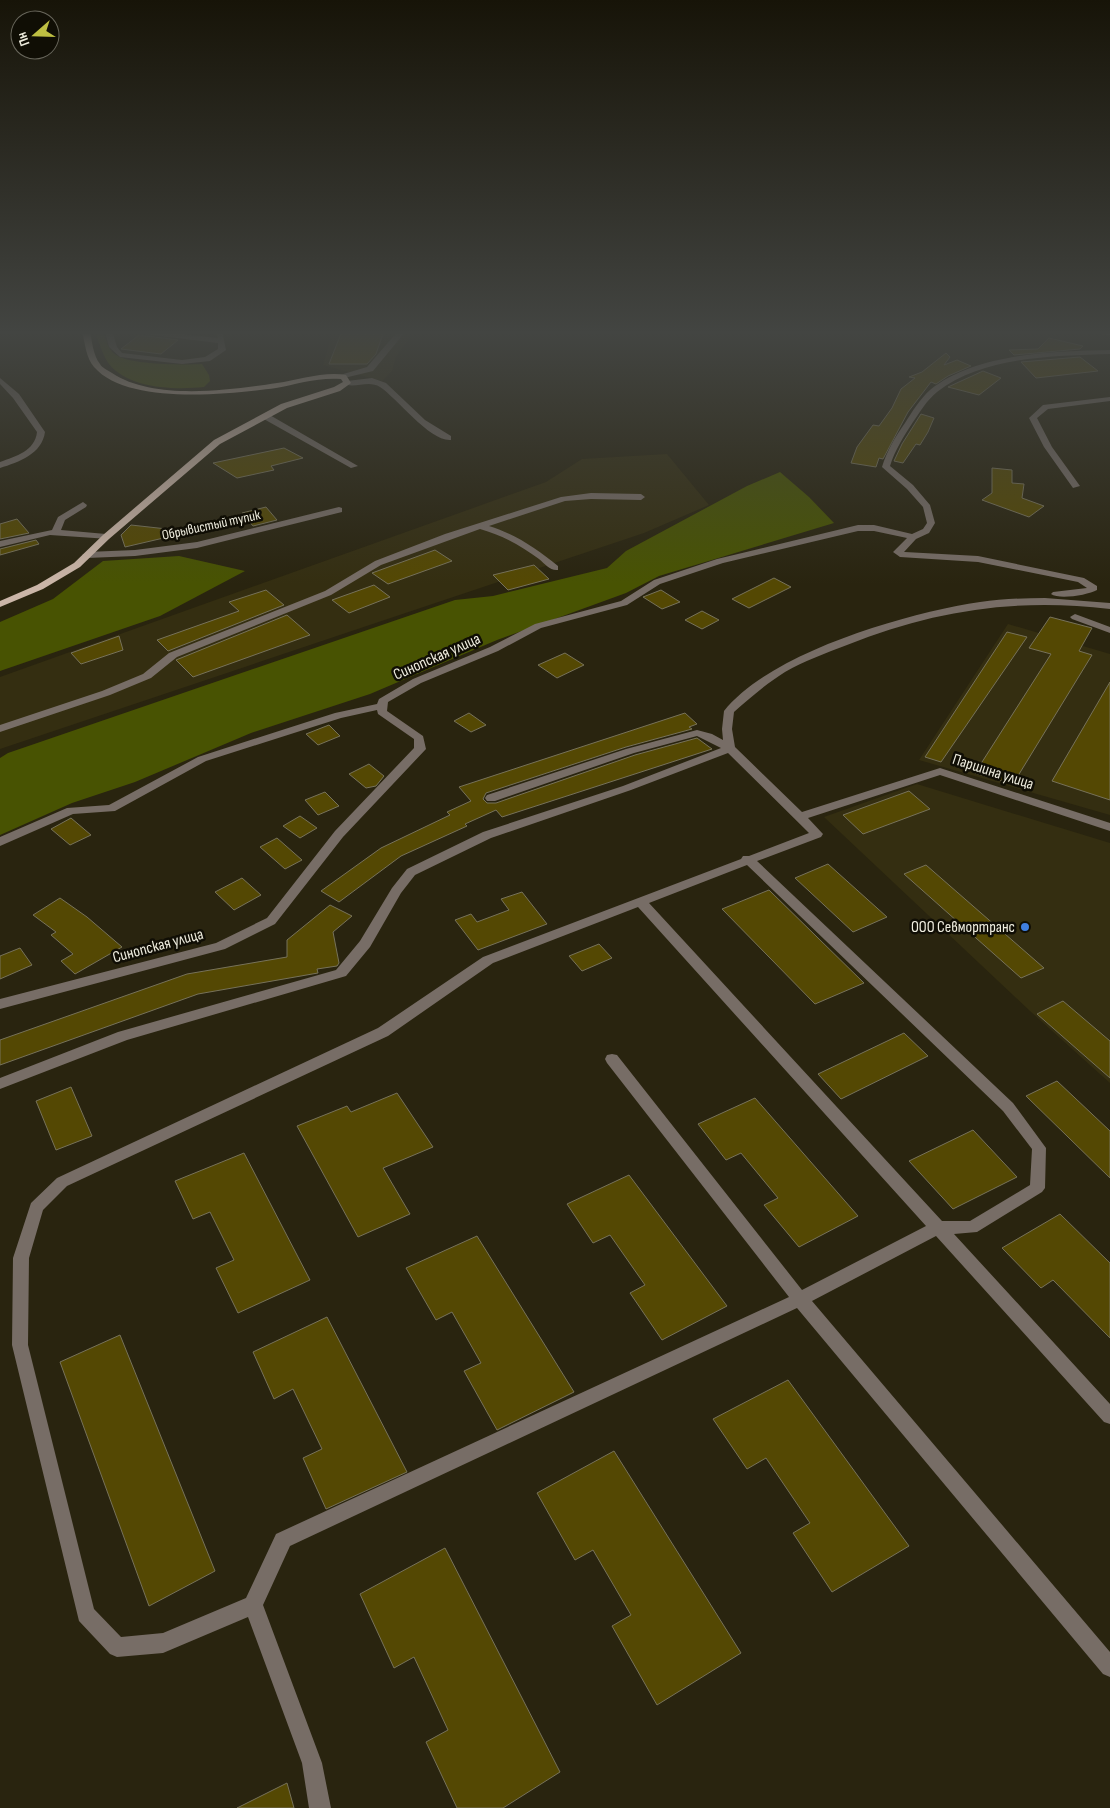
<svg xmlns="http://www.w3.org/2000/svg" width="1110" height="1808" font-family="'Sofia Sans Condensed',sans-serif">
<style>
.built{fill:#342e11}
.green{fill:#485302}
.building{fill:#544803;stroke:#77725a}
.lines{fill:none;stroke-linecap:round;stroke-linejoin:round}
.minor{fill:#776d66;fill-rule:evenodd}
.major{fill:#cbb6a8;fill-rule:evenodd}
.shop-dot{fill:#3f7fe0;stroke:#100e05;stroke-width:2}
.labels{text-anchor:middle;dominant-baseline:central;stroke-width:5;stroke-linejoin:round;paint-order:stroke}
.far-street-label{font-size:14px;fill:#efeddf;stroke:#100e05}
.street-label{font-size:16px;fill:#efeddf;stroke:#100e05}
.poi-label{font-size:16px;fill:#efeddf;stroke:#100e05;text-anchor:end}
</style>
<rect width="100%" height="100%" fill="#29240f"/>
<path class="built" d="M333,331h81l-18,26 -4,14 -10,10 -59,-16z
M667,454l42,51 -65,28 -644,216v-72l546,-195 36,-23z
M1008,624l102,30v161l-191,-55z
M917,784l193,59v240l-80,-72 -206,-194z"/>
<path class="green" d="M100,334l4,1c3,7 5,16 12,20 14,10 68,10 86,9l7,11 1,6 -6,6c-29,3 -75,2 -95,-23 -6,-8 -9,-20 -13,-29z
M780,472l29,25 25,26 -175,53 -33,17 -129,47 -127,54 -119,39 -116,49 -63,21 -72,32v-77l8,-5 447,-153 38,-4 114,-28 19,-17 121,-65z
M179,556l66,15 -85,45 -160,55v-49l53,-23 50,-38z"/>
<path class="building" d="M342,331h42l-8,23 -9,10h-38z
M139,335l39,5 -17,14 -40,-5z
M1049,338l34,8 -3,3 -66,6 -5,-5 29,-1z
M946,353l4,4 -6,8 13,-5 14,6 -23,10 -12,8 -5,-2 -23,30 -25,47 -4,-1 -3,9 -25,-4 6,-16 16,-22 6,1 13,-18 9,-19 14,-11 -6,-1 13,-5z
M1080,357l18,14 -62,7 -15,-16z
M983,371l18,7 -22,17 -31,-8z
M921,414l13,4 -6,14 -8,13 -4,-1 -13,19 -9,-2 8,-17z
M284,448l19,10 -32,8 3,4 -37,8 -24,-15z
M992,468l20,2v13l12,1 -2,14 22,8 -15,11 -47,-17 10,-7z
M266,507l11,13 -24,6 -11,-13z
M17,519l12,14 -29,6v-15z
M131,525l54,6v2l-60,14 -4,-12z
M36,540l3,4 -39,11v-6z
M435,550l17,11 -64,23 -16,-11z
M534,565l15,14 -41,11 -15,-15z
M774,578l17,9 -42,21 -17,-9z
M374,585l16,12 -41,16 -17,-13z
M266,590l18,15 -116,46 -11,-11 82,-29 -10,-9z
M661,590l19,12 -18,7 -19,-12z
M702,611l17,9 -17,9 -17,-9z
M287,615l23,20 -117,42 -17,-17z
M1050,617l42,11 -13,23 13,4 -79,129 -38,-11 76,-119 -22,-6z
M1007,632l20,5 -86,125 -16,-5z
M119,636l4,14 -42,14 -10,-11z
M565,653l19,12 -27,13 -19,-13z
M1110,682v118l-58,-19z
M469,713l17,12 -15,7 -17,-11z
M685,713l12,11 -8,3 3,2 -66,18 -140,46 -3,6 4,4h9l139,-48 62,-17 15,11 -210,68 -6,-7 -31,14 2,2 -66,30 -62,46 -18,-11 60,-43 69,-33 -3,-3 24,-11 -12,-14z
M329,725l11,11 -22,9 -12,-11z
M369,764l15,12 -8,10 -10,2 -17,-14z
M909,791l21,18 -67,25 -20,-19z
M325,792l14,14 -21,9 -13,-15z
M300,816l17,12 -17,10 -17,-12z
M71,818l20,17 -21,10 -19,-16z
M277,838l25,22 -17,9 -25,-22z
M828,864l59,53 -34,15 -58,-54z
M926,865l118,103 -23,10 -117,-104z
M242,878l19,17 -27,15 -19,-18z
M769,890l95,93 -49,21 -93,-95z
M522,892l25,32 -69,26 -23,-30 16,-6 6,8 32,-12 -8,-11z
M60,898l27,19 35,30 -47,27 -14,-13 12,-7 -22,-19 5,-3 -23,-17z
M330,905l22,11 -19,16 6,31 -2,3 -20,3 1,4 -120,21 -198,71v-25l187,-66 100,-17v-17z
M599,944l13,14 -30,13 -13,-15z
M20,948l12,17 -32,14v-23z
M1063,1001l47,40v37l-73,-64z
M904,1033l24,23 -87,43 -23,-25z
M1057,1081l53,50v47l-84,-82z
M71,1087l21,49 -36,14 -20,-49z
M397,1093l36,54 -50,21 27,46 -52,23 -61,-111 50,-20 4,6z
M755,1098l103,118 -59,31 -35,-42 14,-7 -37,-45 -15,7 -28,-36z
M973,1130l44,47 -64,32 -44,-48z
M244,1153l66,127 -72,33 -22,-45 18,-8 -24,-48 -17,7 -18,-38z
M629,1175l98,131 -65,34 -32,-47 15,-8 -35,-50 -17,8 -26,-39z
M1060,1214l50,49v75l-57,-58 -12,8 -39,-40z
M477,1236l97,156 -77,38 -33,-59 17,-8 -29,-51 -16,8 -30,-52z
M327,1317l80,155 -81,37 -23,-51 19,-9 -29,-60 -19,10 -21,-47z
M120,1335l95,236 -66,35 -89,-244z
M788,1380l121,166 -77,46 -39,-59 17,-10 -44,-65 -19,11 -34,-50z
M614,1451l127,202 -84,52 -45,-79 19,-11 -38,-65 -18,10 -38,-67z
M445,1548l115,224 -57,36h-46l-31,-66 22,-12 -34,-73 -20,11 -34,-74z
M287,1783l7,25h-57z"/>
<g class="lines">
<path class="minor" d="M105,331h7l5,16 5,6 60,7 23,-3 13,-8v-6l-82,-10 -3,-2h20l65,7 -3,-7h7l4,19 -16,11 -28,3 -62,-7 -11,-10z
M398,331h8l-33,40 -33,8v-4l27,-8z
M1084,331h26v4l-22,-2z
M1110,350v4c-56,2 -127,2 -173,38 -10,8 -17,20 -24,30 -9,14 -18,28 -23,44l23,19 17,20 5,18 -6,10 -13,6 -12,13h1l73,4 106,22 13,8v4c-9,5 -38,10 -46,4l2,-2 34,-4 -9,-6 -100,-20 -78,-5 -7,-5 14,-14 -33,-7h-16l-135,32 -63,21 -33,21 -86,23 -43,23 -77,32 -33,19 -1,9 36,25 3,13 -83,88 -68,87 -50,25 -225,60v-10l216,-56 51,-25 68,-87 79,-83v-9l-36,-25 -1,-4 -36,8 -135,43 -91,50 -42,3 -73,32v-9l67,-29 42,-3 89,-48 137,-44 42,-9 2,-5 34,-20 77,-32 45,-23 86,-23 33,-21 63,-21 141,-34h16l38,9 11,-5 4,-6 -4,-16 -16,-18 -25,-22c5,-16 13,-30 23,-44 7,-11 15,-24 25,-33 45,-37 125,-39 180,-40z
M0,378l19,16 26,38c-3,22 -26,30 -45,36v-6c16,-6 35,-11 37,-30l-24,-34 -13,-14z
M372,378l14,5 39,37 26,16v4c-21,2 -54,-42 -71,-53 -12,-8 -27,3 -37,-4l4,-2z
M1110,397v4l-62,8 -11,9 15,29 28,39 -7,2 -29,-41 -15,-29 14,-13z
M262,414h6l90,52 -7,2 -89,-50z
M591,493l50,1 4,3 -4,3 -50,-1 -26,2 -76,25c26,8 48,23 69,40v4c-8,1 -13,-6 -19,-11 -18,-13 -37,-24 -59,-30l-99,36 -50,30 -154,62 -26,21 -41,17 -110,37v-7l102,-34 41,-17 26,-21 156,-62 50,-30 70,-27 116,-37z
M83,502l4,3 -1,2 -21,13 -4,10 45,4 3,1v4l-59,-4 -50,12v-6l52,-11 6,-13z
M339,507l3,1v4l-145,36 -62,8 -48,2 -5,-3 5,-3 48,-2 62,-8z
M1045,598l65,5v6c-94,-11 -175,1 -263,36 -21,8 -43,16 -62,27 -19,12 -35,26 -51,40l-2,17 3,18 67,65 138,-44 170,55v8l-170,-56 -132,43 15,16 -2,3 -64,24 256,242 33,45 -1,40 -3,4 -65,40 -23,2 156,170v20l-6,-2 -168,-186 -124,65 298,351v25l-7,-3 -306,-366 -507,238 -27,59 59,158 9,45h-22l-7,-45 -54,-146 -85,36 -46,4 -7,-3 -31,-33 -67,-276 1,-87 18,-55 26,-25 321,-150 105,-71 258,-98 2,-3h6l60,-23 -81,-80 -97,37 -140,48 -76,37 -14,18 -31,54 -24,29 -219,64 -127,49v-11l118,-46 218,-62 24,-29 32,-53 15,-19 76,-37 140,-46 98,-38 -24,-12 -63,17 -139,48h-8l-2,-3 2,-3 139,-46 71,-19 15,4 11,6 -1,-11 2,-18c47,-59 183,-98 256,-109 21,-3 43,-4 65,-4zM747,865l256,246 29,38 -2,36 -60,36h-28l-293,-318zM638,907l288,319 -124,64 -185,-235 -5,-1 -5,1 -2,4 2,4 182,234 -513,237 -30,64 -83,35 -42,4 -27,-28 -66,-264 1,-87 14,-48 24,-24 321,-150 105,-73z
M1075,614l35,13v6l-38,-14 -2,-2z"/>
<path class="major" d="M82,331h8c2,10 3,24 10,33 2,4 8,6 12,9 42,28 118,17 165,10 22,-3 47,-12 69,-8l5,8 -11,8 -53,17 -67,36 -111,95 -29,28 -37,22 -43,18v-6l37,-16 37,-22 29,-28 111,-95 67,-36 53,-17 9,-5 -2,-3c-22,-2 -44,5 -65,9 -46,6 -148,18 -182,-21 -8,-9 -9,-24 -12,-36z"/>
</g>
<linearGradient id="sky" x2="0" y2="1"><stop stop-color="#171408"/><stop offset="0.57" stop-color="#434542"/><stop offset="1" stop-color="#434542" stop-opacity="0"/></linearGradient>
<rect width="1110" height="584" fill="url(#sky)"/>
<circle class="shop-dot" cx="1025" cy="927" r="5"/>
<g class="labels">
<g class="far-street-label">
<text transform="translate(211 525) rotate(-12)">Обрывистый тупик</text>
</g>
<g class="street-label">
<text transform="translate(437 657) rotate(-24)">Синопская улица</text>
<text transform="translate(993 772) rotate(18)">Паршина улица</text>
<text transform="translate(158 946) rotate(-15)">Синопская улица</text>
</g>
<g class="poi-label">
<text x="1015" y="927">ООО Севмортранс</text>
</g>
</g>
<g transform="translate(35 35) rotate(250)"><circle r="24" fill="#100e05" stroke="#69675c"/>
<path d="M0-4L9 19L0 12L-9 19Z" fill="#bebf42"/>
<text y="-8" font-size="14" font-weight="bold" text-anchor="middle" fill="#efeddf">Пн</text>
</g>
</svg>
